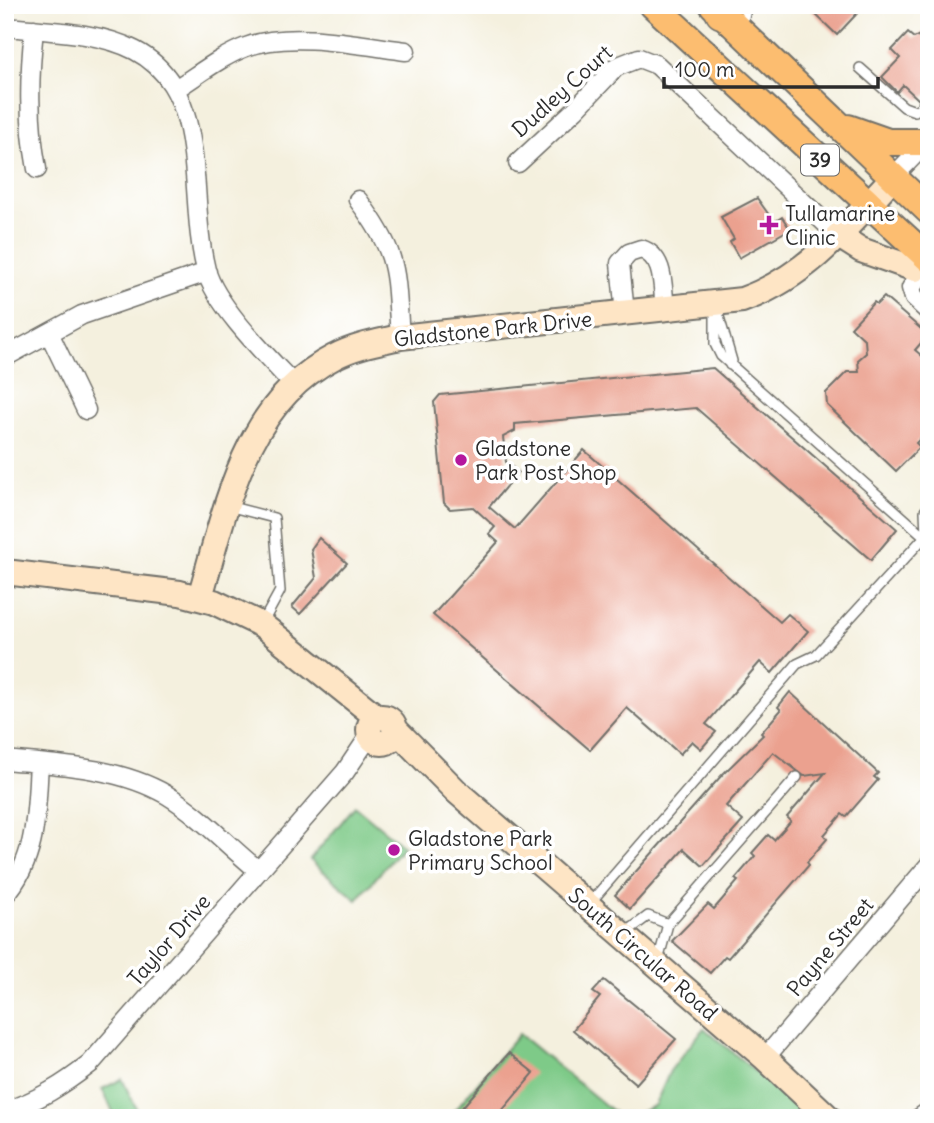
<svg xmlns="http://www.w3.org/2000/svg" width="934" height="1123" font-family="Delius,sans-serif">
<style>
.green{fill:#7eca88;stroke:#547a5a;stroke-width:2}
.building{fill:#eba18f}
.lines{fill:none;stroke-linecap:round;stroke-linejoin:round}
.lane-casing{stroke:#71706a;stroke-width:12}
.street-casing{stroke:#71706a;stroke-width:21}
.secondary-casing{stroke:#71706a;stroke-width:28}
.primary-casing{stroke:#71706a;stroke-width:30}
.highway-casing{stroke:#71706a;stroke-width:33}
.lane{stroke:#fff;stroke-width:9}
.street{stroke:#fff;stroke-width:18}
.secondary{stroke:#fee5c5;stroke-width:24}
.primary{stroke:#fcbd6f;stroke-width:26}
.highway{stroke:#fcbd6f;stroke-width:30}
.poi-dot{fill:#b5179e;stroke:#fff;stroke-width:2.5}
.labels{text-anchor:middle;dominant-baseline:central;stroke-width:7;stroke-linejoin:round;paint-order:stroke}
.shield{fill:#fff;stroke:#6b6b6b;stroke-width:2}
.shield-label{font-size:19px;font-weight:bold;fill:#2b2b2b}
.street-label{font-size:21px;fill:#2b2b2b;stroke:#fff}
.poi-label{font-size:21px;fill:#2b2b2b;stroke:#fff;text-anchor:start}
</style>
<rect width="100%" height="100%" fill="#fff"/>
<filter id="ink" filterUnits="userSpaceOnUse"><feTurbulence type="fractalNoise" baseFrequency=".0143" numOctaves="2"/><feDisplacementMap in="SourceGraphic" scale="14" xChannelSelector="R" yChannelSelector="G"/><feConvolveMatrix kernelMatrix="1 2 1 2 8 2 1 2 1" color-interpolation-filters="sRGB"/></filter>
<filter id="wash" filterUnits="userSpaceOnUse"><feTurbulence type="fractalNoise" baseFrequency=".00686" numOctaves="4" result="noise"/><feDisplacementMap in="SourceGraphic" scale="28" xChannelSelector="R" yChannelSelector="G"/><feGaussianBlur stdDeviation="1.57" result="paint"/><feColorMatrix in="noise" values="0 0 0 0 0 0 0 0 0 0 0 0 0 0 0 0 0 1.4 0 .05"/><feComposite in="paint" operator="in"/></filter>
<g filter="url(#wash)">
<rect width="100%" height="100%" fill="#f4f0de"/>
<path class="green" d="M355,806l48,40 -46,54 -47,-40z
M704,1028l106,90h-362l71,-84 97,80 23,-1 16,-8 15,-34z
M122,1079l19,39h-25l-14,-29z"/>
<g id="blocks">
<path class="building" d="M818,5h47l-28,30 -25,-24z
M929,30v64l-10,6 -16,-15 -6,7 -15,-15 18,-19 -8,-8 16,-17 6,5z
M757,198l17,24 8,-5 8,12 -51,29 -9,-16 4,-3 -13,-22z
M884,297l44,38 -13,15 14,12v67l-13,14 4,4 -24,24 -69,-66 -1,-12 21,-21h12l-1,-12 8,-7 -1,-13 -14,-13 23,-25 3,2z
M713,368l184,161 -26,31 -175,-152 -181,16v7l-12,6 3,25 12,10 -29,35 26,22 69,-79 196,172 8,-8 20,17 -36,42 -12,-11 -54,62 10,8 -15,17 -9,-8 -12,13 -53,-46 -37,42 -157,-135 65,-73 -9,-8 6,-7 -22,-20 -23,2 -6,-6 -10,-101 6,-7z
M319,538l28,25 -47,51 -8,-7 24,-29 -5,-29z
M790,692l88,81 -4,4 4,3 -32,37 -4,-3 -18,21 3,4 -20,23 2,3 -81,93 -3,-2 -15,17 -38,-32 36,-37 6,5 24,-28 -3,-2 20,-23 -3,-3 16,-18 6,5 17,-19 -4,-4 38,-44 -21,3 -31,-24 -47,54 17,15 -40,45 -19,-17 -54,60 -15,-14 107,-120 41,-40 -2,-2 20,-23 -3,-3z
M604,980l72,59 -40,45 -63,-54 27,-33 -7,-5z
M509,1053l25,20 -38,45h-27l-9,-8z"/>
</g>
</g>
<g filter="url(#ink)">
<use href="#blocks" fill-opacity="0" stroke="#71706a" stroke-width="2"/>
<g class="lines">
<g class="lane-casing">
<path id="lane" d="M742,27l5,-22
M860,68l44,39 11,4 14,-10
M715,305v39l6,12 203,180
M717,310l15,51 -2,4
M228,506l46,12 6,73 -17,31
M926,534l-1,-23 4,-5
M589,904l208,-240 19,-9 113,-123
M668,924l129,-147
M624,934l24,-18 20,8 -10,37"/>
</g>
<g class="street-casing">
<path id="street" d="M5,27c95,8 172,6 187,120 6,41 4,83 14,123 10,36 61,86 87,114
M34,29c-5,49 -6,92 3,140
M177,88c22,-14 45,-32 69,-41 44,-17 114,-2 160,4
M518,163l57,-53 41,-43 23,-9 18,7 182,171
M893,177l36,-37
M358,200c42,56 37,70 42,137
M929,262l-18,26 3,10 15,14
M625,314l-5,-51 9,-10 12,-4c25,8 21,40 24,61
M49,333l37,77
M5,357l77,-42 125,-43
M5,760c54,5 114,7 162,35 33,20 62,52 92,76
M5,895c33,-37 31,-85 34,-132
M765,1058l164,-193
M5,1111c33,-10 58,-26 85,-47l255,-292 25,-37
M919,1118l10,-7"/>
</g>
<g class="secondary-casing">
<path id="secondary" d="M839,236l22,14 54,19 14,-8
M5,572l175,21 34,9 48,23 116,93
M200,597c26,-88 44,-194 134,-240 20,-11 44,-15 66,-20l342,-37c65,-23 106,-74 151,-123
M369 730a13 13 0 1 1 26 0a13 13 0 1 1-26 0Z
M394,728l62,63 309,267 64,60"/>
</g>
<g class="primary-casing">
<path id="primary" d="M653,5l276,254
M713,5l216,206
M848,128l40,14h38"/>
</g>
<g class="highway-casing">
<path id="highway" d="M721,13l2,-8"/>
</g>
<use href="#lane" class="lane"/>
<use href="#street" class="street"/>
<use href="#secondary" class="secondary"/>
<use href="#primary" class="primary"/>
<use href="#highway" class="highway"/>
</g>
</g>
<g class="poi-dot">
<path d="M765.5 214.5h7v7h7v7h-7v7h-7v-7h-7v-7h7z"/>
<circle cx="461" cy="460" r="7"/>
<circle cx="394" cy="850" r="7"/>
</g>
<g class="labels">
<rect class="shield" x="801" y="144.5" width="38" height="31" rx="5"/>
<g class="shield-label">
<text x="820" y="160">39</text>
</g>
<g class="street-label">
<text transform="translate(562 91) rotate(-42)">Dudley Court</text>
<text transform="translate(493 329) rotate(-6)">Gladstone Park Drive</text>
<text transform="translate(169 940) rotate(-49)">Taylor Drive</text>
<text transform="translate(830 947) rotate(-50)">Payne Street</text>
<text transform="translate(643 954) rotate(41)">South Circular Road</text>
</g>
<g class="poi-label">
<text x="785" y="213">Tullamarine<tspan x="785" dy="24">Clinic</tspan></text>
<text x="475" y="448">Gladstone<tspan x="475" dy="24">Park Post Shop</tspan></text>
<text x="408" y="838">Gladstone Park<tspan x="408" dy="24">Primary School</tspan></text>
</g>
</g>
<rect width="934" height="1123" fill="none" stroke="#fff" stroke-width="28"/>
<path d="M664 77v10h214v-10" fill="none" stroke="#2b2b2b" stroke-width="3.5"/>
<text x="675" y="77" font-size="21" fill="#2b2b2b" stroke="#ffffff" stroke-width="5" paint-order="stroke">100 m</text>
</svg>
